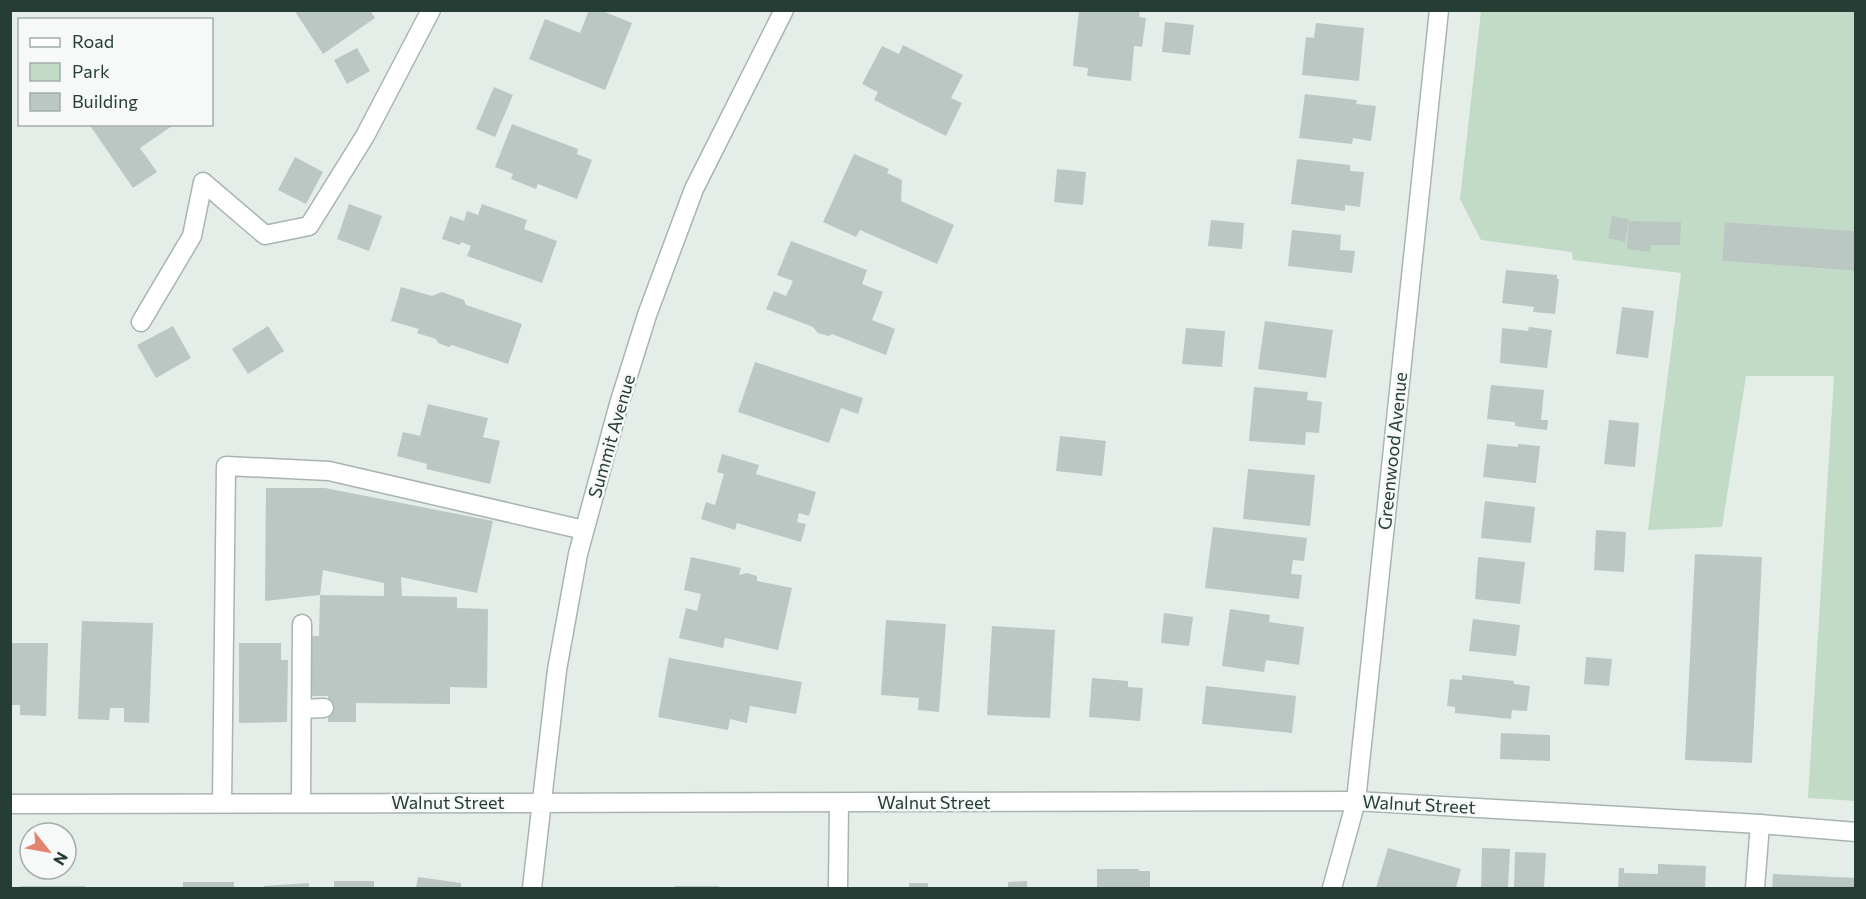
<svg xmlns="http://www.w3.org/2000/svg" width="1866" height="899" font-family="Commissioner,sans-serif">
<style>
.green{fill:#c1dbc7}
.building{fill:#bbc7c2}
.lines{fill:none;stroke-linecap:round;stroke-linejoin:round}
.service-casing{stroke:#a8b5af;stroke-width:21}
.minor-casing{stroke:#a8b5af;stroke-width:21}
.tertiary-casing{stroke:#a8b5af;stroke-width:21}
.service{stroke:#fff;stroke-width:18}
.minor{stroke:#fff;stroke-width:18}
.tertiary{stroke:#fff;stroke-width:18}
.labels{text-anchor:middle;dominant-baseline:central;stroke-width:5;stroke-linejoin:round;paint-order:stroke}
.street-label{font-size:18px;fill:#263d35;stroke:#f6f9f7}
</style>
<rect width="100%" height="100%" fill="#e5ede9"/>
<path class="green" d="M1481,11h374v220l-129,-9 -4,39 133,10v530l-47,-3 26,-422h-88l-24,151 -74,3 33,-257 -108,-13 -1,-8 -91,-12 -21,-41z"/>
<path class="building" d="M294,10h76l5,8 -52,36z
M589,10h11l32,13 -27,67 -76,-31 16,-40 35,14z
M1079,10h61l-1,7 7,1 -4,29 -8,-1 -3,35 -44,-5 1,-8 -15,-2z
M1165,22l29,3 -4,30 -28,-3z
M1316,23l48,5 -5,53 -57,-6 4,-38 8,1z
M903,45l60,30 -12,23 11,5 -16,33 -72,-36 4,-8 -16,-8 20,-38 17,8z
M357,48l13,23 -23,13 -13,-24z
M494,87l19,8 -18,42 -19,-8z
M1305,94l52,6 -1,4 20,2 -5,35 -18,-3 -1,6 -53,-6z
M89,124h86l-35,24 17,24 -24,16z
M512,124l66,25 -1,5 15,6 -15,39 -39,-15 -2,5 -25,-10 2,-5 -18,-7z
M854,154l35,15 -2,4 15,7 -1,21 53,24 -17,39 -77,-34 -4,7 -33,-15z
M295,157l28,15 -17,32 -28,-14z
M1297,159l53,6v6l14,1 -4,35 -15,-2v6l-54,-7z
M1057,169l29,3 -3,33 -29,-3z
M349,204l33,12 -13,35 -32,-12z
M482,204l45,16 -3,9 33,12 -15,42 -75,-27 4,-10 -10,-4 -1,3 -18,-6 8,-23 14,5 3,-10 11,4z
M1612,216l17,3 -4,23 -17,-4z
M1211,220l33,3 -2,26 -34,-3z
M1629,221l52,1 -1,23h-29l-1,7 -23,-3z
M1725,222l131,9v40l-134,-10z
M1292,230l49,5 -1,15 15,1 -3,22 -64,-7z
M791,241l76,29 -5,14 21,8 -11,28 23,9 -9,26 -54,-21 -3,2 -11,-3 -5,-6 -47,-18 8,-18 12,5 7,-15 -16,-6z
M1506,270l51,5v4h2l-4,35 -22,-2 1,-5 -32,-4z
M401,287l31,9 10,-4 22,8 2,5 56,19 -14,40 -56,-19 -3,2 -11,-4 -2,-4 -19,-6 2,-4 -28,-8z
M1622,307l32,4 -6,47 -32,-4z
M1265,321l68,9 -7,48 -68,-9z
M173,326l18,32 -35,20 -19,-33z
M268,326l16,25 -36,23 -16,-25z
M1529,327l23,3 -5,38 -47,-5 2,-35 26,3z
M1186,328l39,3 -3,36 -40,-3z
M755,362l108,36 -5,16 -17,-6 -12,35 -91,-31z
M1491,385l53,5 -3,30h7l-1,10 -32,-4v-4l-28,-3z
M1254,387l54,5 -1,8 15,2 -3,31 -13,-1 -1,13 -56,-4z
M428,404l60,14 -5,19 17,4 -10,43 -64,-15 1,-5 -30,-8 6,-24 17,4z
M1609,420l30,3 -4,44 -31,-3z
M1060,436l46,5 -4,35 -46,-5z
M1487,444l31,3v-3l22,2 -4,37 -53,-6z
M722,454l37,11 -3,9 60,18 -7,24 -10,-3 -2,9 9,2 -5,18 -64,-19 -2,7 -34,-11 5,-17 9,3 9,-31 -7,-2z
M1248,469l67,6 -5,51 -67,-7z
M266,488h59l168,33 -16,72 -76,-16 1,19 55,1v11l31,1 -1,79 -37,-1v17l-94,-1v19h-28v-26h-23l2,-60h12l1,-41 64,1v-13l-61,-13 -3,25 -55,6z
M1485,501l50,6 -4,36 -50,-5z
M1213,527l94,11 -3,23 -11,-1 -2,14 11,1 -3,24 -94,-11z
M1596,530l30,2 -2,40 -30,-2z
M1695,554l67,3 -10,206 -67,-3z
M691,557l50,11 -2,7 8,-2 10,3v5l35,7 -14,62 -53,-12 -2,10 -44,-10 7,-30 11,3 4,-17 -17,-4z
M1478,557l47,5 -5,42 -45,-5z
M1230,609l40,6 -1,7 35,5 -5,38 -33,-5 -2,12 -42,-6z
M1164,613l29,4 -4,29 -28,-3z
M1473,619l47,6 -4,31 -47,-5z
M886,620l60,4 -7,88 -21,-2 1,-12 -38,-3z
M82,621l71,2 -4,100 -25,-1v-14h-14l-1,12 -31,-1z
M992,626l63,4 -5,88 -63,-3z
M10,643h38l-2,73 -26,-1v-10h-10z
M239,643h42v17h7l-1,62 -48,1z
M1586,657l26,2 -3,27 -25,-2z
M669,658l133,24 -6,32 -46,-8 -3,17 -17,-4 -2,11 -70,-13z
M1462,675l52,6v3l16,2 -3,25 -15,-1 -1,9 -56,-6v-6l-8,-1 3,-27 12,1z
M1092,678l36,3v6l15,1 -3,33 -51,-4z
M1206,686l90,10 -4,37 -90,-9z
M1501,733l49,2v26l-50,-2z
M1388,848l73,21 -5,19h-80z
M1482,848l28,1 -2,39h-27z
M1515,852l31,1 -2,35h-30z
M1658,864l48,2 -1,22h-87l1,-20h5v5l34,1z
M1097,869h42v2h11v17h-53z
M1773,874l83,4v10h-84z
M418,877l43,6v5h-45z
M334,881h40v7h-40z
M1027,881v7h-19v-6z
M183,882h51v6h-51z
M309,883v5h-45v-2z
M909,883h19v5h-19z
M20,886h65v2h-65z
M675,886h44v2h-44z"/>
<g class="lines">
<g class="service-casing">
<path id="service" d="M141,322l51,-86 11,-54 62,53 44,-9 56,-90 66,-126
M302,709l22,-1
M222,803l4,-337 103,5 255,59
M301,803l1,-179"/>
</g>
<g class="minor-casing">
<path id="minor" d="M838,888l1,-85
M1332,888l24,-87 83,-791
M1755,888l5,-64"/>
</g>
<g class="tertiary-casing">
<path id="tertiary" d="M10,804l1346,-3 404,23 96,8
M532,888l25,-218 21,-116 41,-150 28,-89 47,-126 90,-179"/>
</g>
<use href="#service" class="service"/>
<use href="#minor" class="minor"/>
<use href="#tertiary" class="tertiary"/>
</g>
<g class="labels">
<g class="street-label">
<text transform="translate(611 436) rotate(-74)">Summit Avenue</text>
<text transform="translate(1392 451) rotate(-84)">Greenwood Avenue</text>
<text x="448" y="802">Walnut Street</text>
<text x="934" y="802">Walnut Street</text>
<text transform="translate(1419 804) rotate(3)">Walnut Street</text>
</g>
</g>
<rect width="1866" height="899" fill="none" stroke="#263d35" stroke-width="24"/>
<rect x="18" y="18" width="195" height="108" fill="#f6f9f7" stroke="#a3aea9" stroke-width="1.5"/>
<rect x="30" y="38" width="30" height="9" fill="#ffffff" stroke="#a3aea9" stroke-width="1.5"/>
<text x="72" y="48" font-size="18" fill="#263d35">Road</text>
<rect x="30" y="63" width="30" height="18" fill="#c1dbc7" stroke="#a3aea9" stroke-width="1.5"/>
<text x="72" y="78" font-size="18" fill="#263d35">Park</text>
<rect x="30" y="93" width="30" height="18" fill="#bbc7c2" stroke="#a3aea9" stroke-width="1.5"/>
<text x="72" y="108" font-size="18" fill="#263d35">Building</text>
<g transform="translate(48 851) rotate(121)"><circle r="28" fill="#f6f9f7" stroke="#a3aea9" stroke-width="1.5"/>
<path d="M0-4.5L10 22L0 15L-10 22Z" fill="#e2846e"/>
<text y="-9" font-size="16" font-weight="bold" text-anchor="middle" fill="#263d35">N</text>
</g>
</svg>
